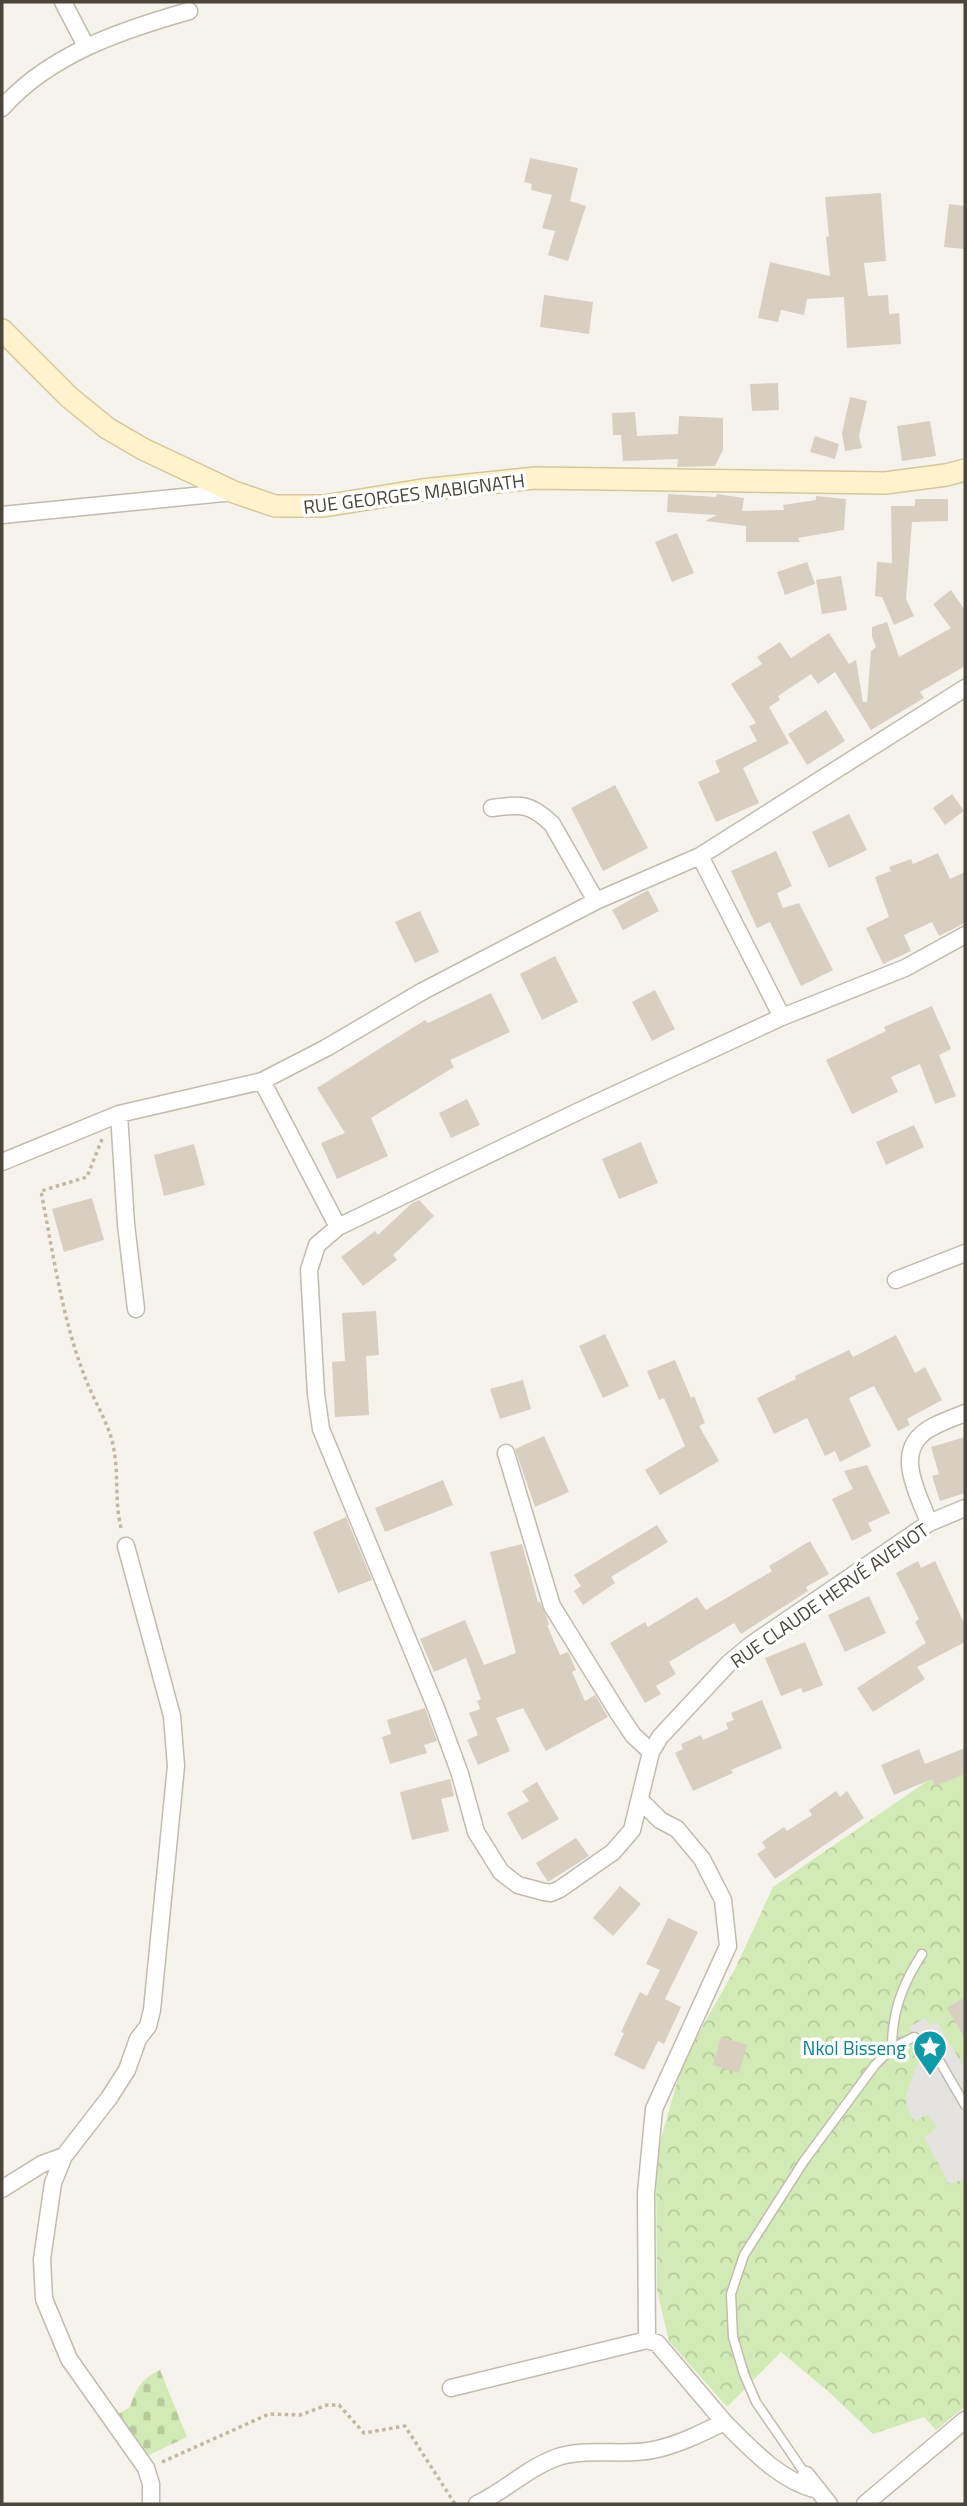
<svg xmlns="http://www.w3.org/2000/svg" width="967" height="2506" font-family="'Titillium Web',sans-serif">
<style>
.forest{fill:url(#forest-crowns)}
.cemetery{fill:url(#cemetery-stones)}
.parking{fill:#e5e3e0}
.building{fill:#d8cfc1}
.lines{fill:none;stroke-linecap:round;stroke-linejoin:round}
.service-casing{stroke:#c2bbae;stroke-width:11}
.minor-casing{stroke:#c2bbae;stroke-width:19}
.secondary-casing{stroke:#d6c79b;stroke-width:24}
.path{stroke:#c4b79f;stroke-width:3.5;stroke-dasharray:3.5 3.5;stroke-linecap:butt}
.service{stroke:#fff;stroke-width:8}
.minor{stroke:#fff;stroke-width:16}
.secondary{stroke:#fff3cd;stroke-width:21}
.labels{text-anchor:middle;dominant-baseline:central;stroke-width:7;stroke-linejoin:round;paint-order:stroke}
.street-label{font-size:19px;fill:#4b4439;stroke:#fff}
.culture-label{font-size:19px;fill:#0d838f;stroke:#fff;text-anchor:end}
</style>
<defs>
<pattern id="forest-crowns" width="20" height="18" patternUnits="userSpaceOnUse" patternTransform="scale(1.75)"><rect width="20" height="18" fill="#d2eab5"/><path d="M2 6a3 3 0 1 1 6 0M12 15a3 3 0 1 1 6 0" fill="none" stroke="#b6ca9c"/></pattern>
<pattern id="cemetery-stones" width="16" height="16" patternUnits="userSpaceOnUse" patternTransform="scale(1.75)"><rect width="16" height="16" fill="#d2eab5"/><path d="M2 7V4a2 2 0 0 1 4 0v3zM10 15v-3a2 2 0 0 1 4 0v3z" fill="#b6ca9c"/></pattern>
</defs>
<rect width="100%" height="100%" fill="#f6f3ec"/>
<path class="forest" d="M965,1764v643l-29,23 -12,-13 -51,17 -43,-41 -49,-41 -54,55 -58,-66 -12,-50 -1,-135 27,-95 52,-92 38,-82 169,-116z"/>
<path class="cemetery" d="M160,2370l27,67 -38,18 -11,-5 -24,-33 16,-10c6,-18 12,-29 30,-37z"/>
<path class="parking" d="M925,2018l5,7 7,-3 28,47v110l-16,5 -25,-47 13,-10 -10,-13 -12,8 -9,-17v-9l16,-46 -13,-23z"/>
<path class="building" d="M530,158l48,10 -8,33 16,5 -18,55 -20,-6 7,-24 -13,-3 10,-33 -21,-5 1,-6 -8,-2z
M881,193l5,68 -22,2 4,33 20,-1 1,19 10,-1 2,31 -54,4 -3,-51 -37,2 -3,16 -23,-5 -3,12 -20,-4 12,-56 60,14 -4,-39 3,-1 -4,-39z
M949,204l16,2v43l-21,-2z
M544,295l49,7 -4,32 -49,-7z
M778,383l1,27 -27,1 -2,-27z
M850,397l17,4 -8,35 3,12 -17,3 -3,-18z
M635,412l2,24 41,-2 1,-18 44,2v32l-8,16 -38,1 1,-8 -55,2 -2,-26h-8l-1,-22z
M930,421l6,35 -34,5 -5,-35z
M815,436l24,8 -4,15 -25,-7z
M668,494l48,3 1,-3 27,4 -2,13 42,-1 -1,-5 33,-5v-4l30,3 -2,31 -46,8 2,4h-54v-16l-41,-5 12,-6 -50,-3z
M915,499h33v22l-36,1 -6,77 8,17 -20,9 -12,-28 -7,-1 2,-34 15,1 -1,-57h24z
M677,533l17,40 -22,9 -17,-40z
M807,562l8,22 -30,11 -8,-23z
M841,576l6,34 -25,4 -6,-34z
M951,590l14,20v56l-45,26 4,6 -53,32 -36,-58 -17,12 -7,-10 -33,22 2,4 -11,7 20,36 -46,25 16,35 -43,19 -18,-40 22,-10 -5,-11 42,-20 -8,-15 7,-3 -25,-39 31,-20 -5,-7 23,-15 11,16 38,-25 20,31 7,-4 7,42h4l4,-51 5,-4 -4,-10v-10l15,-5 12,35 52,-29 -18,-24z
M826,710l19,31 -38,24 -19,-31z
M615,785l33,63 -45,23 -32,-63z
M952,794l12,17 -19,14 -12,-17z
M849,814l18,36 -38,18 -17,-36z
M776,851l16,35 -15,7 6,15 16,-5 34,67 -32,16 -31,-64 -13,6 -26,-57z
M938,853l12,26 15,-7v51l-26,13 -7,-14 -28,13 7,16 -28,13 -17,-36 23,-11 -14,-40 16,-6 -2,-4 22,-8 2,5z
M648,890l11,21 -36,19 -11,-20z
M420,911l19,41 -24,11 -20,-41z
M555,956l23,46 -36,18 -22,-46z
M655,990l20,39 -23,12 -20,-39z
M491,993l19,39 -60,28 4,7 -83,51 17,38 -51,23 -16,-36 24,-10 -28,-45 108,-68 3,3z
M932,1006l19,43 -12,6 17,41 -21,8 -15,-40 -29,13 7,15 -46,22 -26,-54 60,-29 -2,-4z
M467,1099l13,26 -29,13 -12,-25z
M914,1125l10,22 -38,18 -10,-23z
M641,1142l17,41 -39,16 -17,-40z
M194,1144l11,41 -41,11 -10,-41z
M92,1198l12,42 -40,12 -12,-43z
M419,1200l15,16 -41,39 4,5 -34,26 -22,-29 34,-26 3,4 34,-32z
M376,1311l3,44 -13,1 3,59 -34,2 -3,-55 13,-1 -3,-48z
M605,1334l24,52 -26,12 -24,-52z
M896,1335l19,38 10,-6 17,33 -35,19 3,6 -12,6 -24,-45 -25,12 22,48 -31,16 -5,-11 -10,5 -18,-38 -33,16 -17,-36 39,-19 -1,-3 54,-26 4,7z
M675,1360l16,38 3,-2 11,27 -6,3 20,35 -59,34 -15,-25 40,-24 -21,-48 -5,2 -12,-29z
M523,1380l8,29 -31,10 -10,-30z
M544,1436l25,56 -34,15 -20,-58z
M965,1437v56l-25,8 -8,-25 7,-2 -8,-27z
M867,1465l23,48 -22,10 4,8 -20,10 -20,-42 21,-10 -9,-18z
M443,1480l10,25 -68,27 -10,-24z
M346,1517l26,63 -34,13 -25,-61z
M657,1525l11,17 -57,35 4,6 -32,22 -9,-14 7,-5 -7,-11z
M810,1541l19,33 -23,13 2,4 -67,43 -7,-11 -65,39 7,12 -20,12 5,8 -16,9 -35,-60 35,-21 3,5 49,-30 9,13 66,-39 -3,-5z
M522,1544l16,58h2l7,16 2,7h-2l13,30 8,-3 8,18 -4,2 13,29 10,-6 13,22 -62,34 -23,-43 -27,10 14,33 -32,14 -11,-25 11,-5 -9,-22 11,-4 -3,-8 4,-2 -15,-41 -32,14 -14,-33 45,-19 19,45 32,-12 -26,-101z
M918,1561l3,7 14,-7 30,64v17l-48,25 8,12 -52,33 -16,-24 69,-45 -11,-21 4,-3 -23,-46z
M869,1596l17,37 -41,19 -17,-37z
M805,1642l18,43 -20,8 -2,-5 -20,8 -16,-38z
M762,1700l20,48 -51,22 2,3 -40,18 -18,-38 8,-4 -2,-5 20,-9 2,5 25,-11 -2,-6 8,-3 -3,-7z
M425,1708l12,33 -13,4 3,8 -37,11 -8,-27 9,-3 -4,-14z
M965,1748v26l-30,12 -3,-7 -38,16 -13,-30 38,-16 6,15z
M450,1779l4,17 -13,3 8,32 -37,9 -12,-48z
M537,1782l22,37 -37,21 -15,-27 22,-12 -7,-10z
M836,1791l4,6 7,-6 17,27 -89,61 -18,-25 9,-6 -4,-6 22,-15 3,4 25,-16 -3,-5z
M576,1838l13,18 -41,26 -12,-19z
M620,1886l21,18 -28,32 -20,-18z
M668,1918l30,14 -33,67 16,8 -17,37 -6,-3 -14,29 -30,-15 10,-22 -3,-1 19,-40 7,4 13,-26 -14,-6z
M965,1997v42l-18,-31z
M721,2037l26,8 -8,28 -26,-8z"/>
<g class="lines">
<g class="service-casing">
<path id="service" d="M892,2048c0,-36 10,-63 30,-94
M806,2475l-50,-73 -12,-28 -11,-37 -2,-43 13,-39 60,-94 71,-96 17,-17 22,-11 15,6 36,62"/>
</g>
<g class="minor-casing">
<path id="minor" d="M63,2l23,44
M2,108c48,-54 120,-78 187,-97
M2,515l232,-23
M492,808c29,-4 38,-5 60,16l44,77
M700,856l82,161
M965,935l-60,33 -123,49 -205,95 -239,115 -21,18 -8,25 7,124 5,35 115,279 24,66 16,58 25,40 17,13 26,7 7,1 9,-4 53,-37 19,-22 19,-78 9,-15 69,-74 23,-19 177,-121 36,-15
M262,1081l76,146
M119,1114l7,110 10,85
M2,1162l117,-48 143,-33 64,-33 97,-57 173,-90 104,-45 265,-168
M896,1280l69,-27
M506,1453l46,153 65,105 16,24 18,17
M929,1523c-9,-26 -33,-65 -8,-88 10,-10 30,-16 44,-22
M126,1546l46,170 4,50 -24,244 -4,16 -10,13 -11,31 -18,28 -45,58 -11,27 -11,76 2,40 25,60 77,109 5,16v20
M641,1801l19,19 17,9 25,30 21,41 5,46 -74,163 -8,84 1,147
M2,2189l40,-25 22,-8
M451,2388l196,-48 10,3 67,79
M806,2475l23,29
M477,2504c30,-14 52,-38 84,-48 30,-8 64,0 92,-6 25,-5 49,-17 71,-28 26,26 56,59 93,68
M865,2504l100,-84"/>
</g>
<g class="secondary-casing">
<path id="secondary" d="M2,330l67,67 38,31 36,21 91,43 41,14h49l98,-16 113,-12 350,5 61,-8 19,-5"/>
</g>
<path class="path" d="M102,1139l-15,38 -46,14c12,62 21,126 43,184 9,25 26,49 30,75 5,27 0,54 8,81
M162,2462l107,-48 31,1 27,-10h12l25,28 41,-7 50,78"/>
<use href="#service" class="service"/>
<use href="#minor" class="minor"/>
<use href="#secondary" class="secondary"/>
</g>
<defs>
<g id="sight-pin" transform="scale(1.75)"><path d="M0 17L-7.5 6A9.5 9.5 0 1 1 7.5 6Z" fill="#0f9aa8" stroke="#fff"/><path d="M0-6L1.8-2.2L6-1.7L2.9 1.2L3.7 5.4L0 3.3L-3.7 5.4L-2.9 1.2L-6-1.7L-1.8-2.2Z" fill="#fff"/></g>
</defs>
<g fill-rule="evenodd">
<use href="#sight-pin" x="930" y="2047"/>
</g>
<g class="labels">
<g class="street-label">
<text transform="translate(414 493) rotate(-7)">RUE GEORGES MABIGNATH</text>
<text transform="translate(829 1595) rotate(-35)">RUE CLAUDE HERVÉ AVENOT</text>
</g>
<g class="culture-label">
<text x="906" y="2047">Nkol Bisseng</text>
</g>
</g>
<rect width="967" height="2506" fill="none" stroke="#4b4439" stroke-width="7"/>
</svg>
